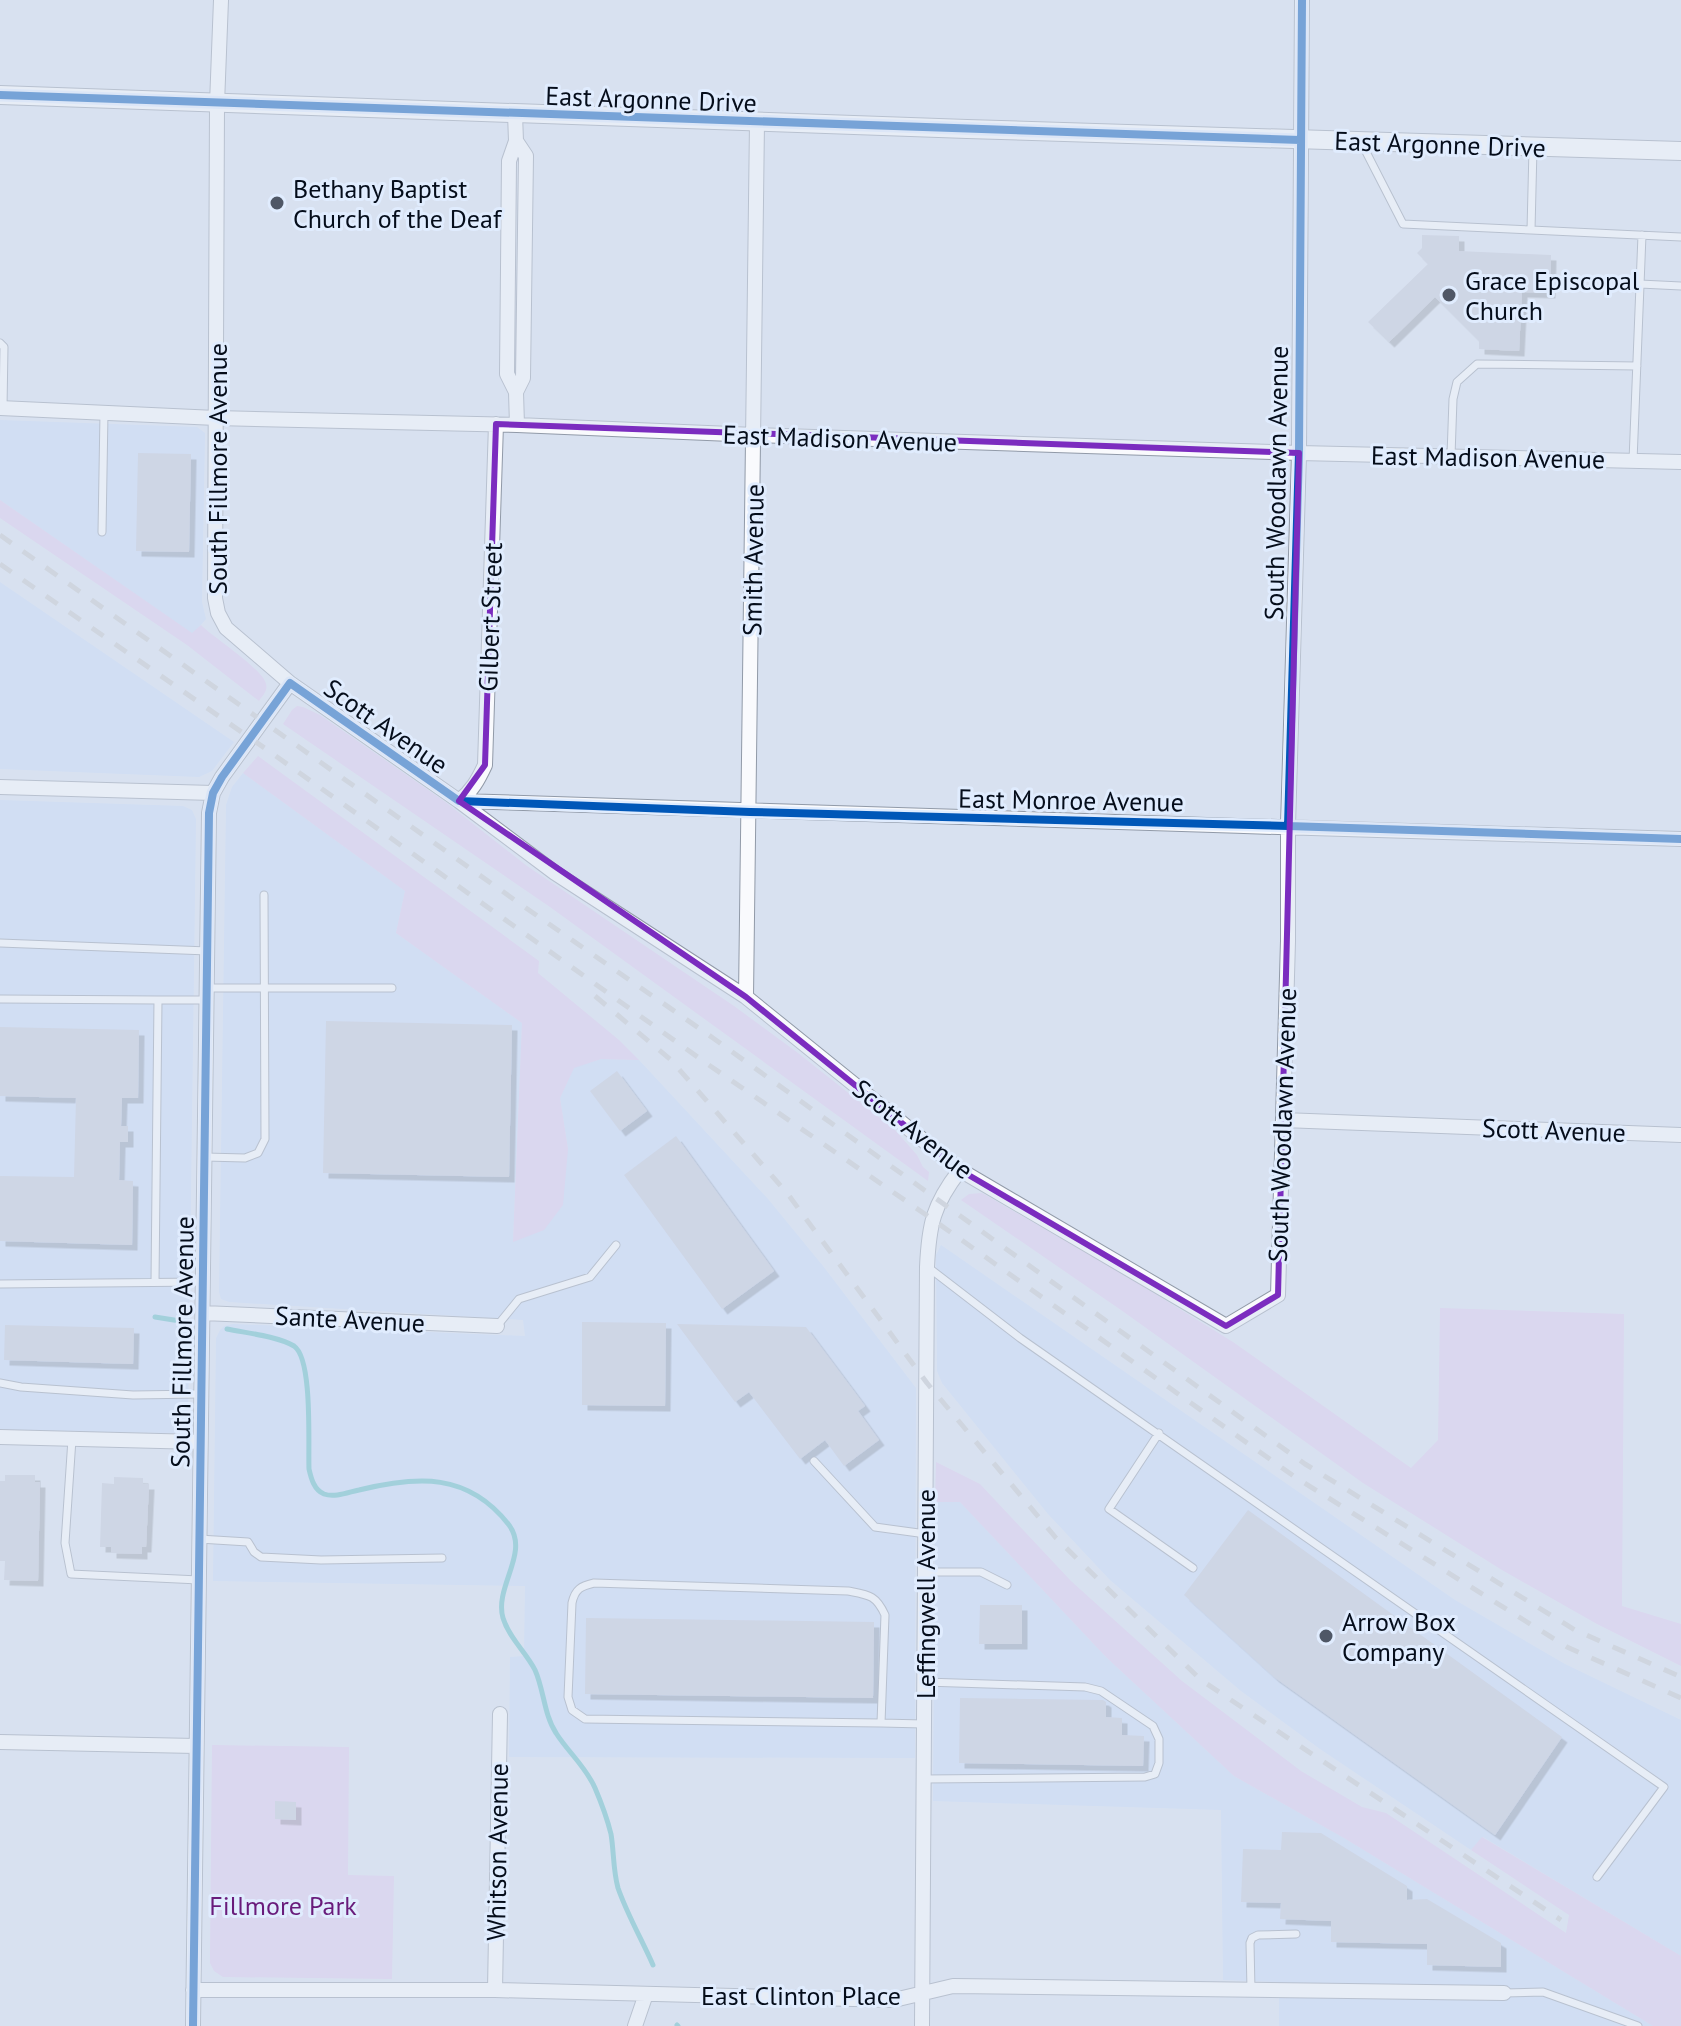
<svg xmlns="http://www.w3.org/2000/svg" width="1681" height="2026" font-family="'PT Sans',sans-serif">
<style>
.built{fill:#c7d9f6}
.green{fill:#dcc9ed}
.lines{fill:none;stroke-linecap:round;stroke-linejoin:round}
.stream{stroke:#60bac2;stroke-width:5}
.building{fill:#c2c7d8;filter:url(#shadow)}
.service-casing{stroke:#919aa8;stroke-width:9}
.minor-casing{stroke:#919aa8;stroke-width:16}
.tertiary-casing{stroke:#919aa8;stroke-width:20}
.service{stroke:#f9fafd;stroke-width:7}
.minor{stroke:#f9fafd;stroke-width:14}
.tertiary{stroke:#f9fafd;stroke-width:18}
.rail{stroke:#c3c6ca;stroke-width:5;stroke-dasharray:14 14;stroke-linecap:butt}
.cycleway-casing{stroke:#e0ecfe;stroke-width:13}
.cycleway{stroke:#0057b8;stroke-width:8}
.marked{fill:none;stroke:#7b2cbf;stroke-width:6;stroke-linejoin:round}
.poi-dot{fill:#4f5766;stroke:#e0ecfe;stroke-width:3}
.labels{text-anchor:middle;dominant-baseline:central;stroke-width:6;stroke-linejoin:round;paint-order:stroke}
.street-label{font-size:26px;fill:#050d1b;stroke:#e0ecfe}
.poi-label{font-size:26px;fill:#050d1b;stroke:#e0ecfe;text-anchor:start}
.park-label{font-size:26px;fill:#691c7b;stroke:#e0ecfe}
</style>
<defs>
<filter id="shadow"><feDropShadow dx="5.5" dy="5.5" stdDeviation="0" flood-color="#0004"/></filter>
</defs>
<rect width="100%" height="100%" fill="#d8e1f0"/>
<path class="built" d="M0,420l197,7 8,6 -3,169 4,17 -13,15 -193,-134z
M0,582l234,160 -22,29 -13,6 -199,-8z
M243,773l162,118 -9,42 126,90 -9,219 55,-93 -8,-51 14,-31 27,-8 38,1 129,139 55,67 93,122 -1,370 -406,-1 1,-100 14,-1 1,-70 -312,-5 3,-243 4,-8 4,-4 9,-2 292,12 -2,-16 -294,-18 -8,-3 -2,-7 7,-487 6,-18z
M0,800l183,6 9,4 4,9 -8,603 -3,8 -9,3 -176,-2z
M941,1245l514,355 110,64 116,56v236l-198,-119 -12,13 -151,-101 -79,-58 -131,-111 -62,-66 -106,-131 -5,-12 -1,-116z
M935,1502h25l146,155 128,119 110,62 309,188h-374v-44l-56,-2 -2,-170 -288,-9z"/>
<path class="green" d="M0,500l192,133 9,-8c13,13 63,45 65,59 2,7 -3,11 -7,17l-72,-56 -187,-127z
M297,706l6,1 17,8 124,86 83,65 207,140 64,47 97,77 22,25 6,12 6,5 -1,9 -378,-274 -267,-183 9,-14z
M258,756l281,205 -1,12 81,67 20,20 -38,-1 -27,9 -14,30 8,51 -5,56 -19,25 -31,12 9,-219 -126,-90 9,-42 -162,-118z
M982,1193l136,78 115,71 178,126 27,-28 2,-132 184,6 -2,292 59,18v42l-84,-42 -95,-54 -139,-87 -242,-173 -160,-110 8,-6z
M936,1462l44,22 91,97 111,100 119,90 61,36 24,6 180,120 3,-18 -98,-65 11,-13 199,119v70h-28l-309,-188 -110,-62 -128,-119 -146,-155h-25z
M212,1745l137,2 -1,128 46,1 -2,103 -169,-2 -9,-6 -4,-8z"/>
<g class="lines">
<path class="stream" d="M155,1317l25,4
M227,1329c19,4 50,7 67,17 19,13 14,99 15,123 2,9 5,21 15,25 11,4 25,-2 35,-4 58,-14 109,-18 150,35 21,28 -15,62 -6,93 6,20 23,34 32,52 9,20 9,45 21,63 12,19 30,34 39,55 6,14 12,30 16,46 3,18 2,36 7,54 9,26 24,52 35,77
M677,2025l1,1"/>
</g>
<path class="building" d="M1422,235l37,1v15l92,4 -1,38 -28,-1 -3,59 -40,-2v-8l-44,-44 -46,45 -21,-20 60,-58 -11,-11 5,-5z
M138,453l53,1 -2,98 -53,-1z
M326,1021l186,4 -3,152 -186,-4z
M0,1027l139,3 -1,68h-16l-1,28h7v16h-8l-1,38 14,1 -1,64 -132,-4v-65l74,1 2,-79 -76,-2z
M617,1071l30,40 -27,20 -30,-40z
M676,1136l98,135 -52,38 -98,-134z
M582,1322l84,1 -1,83 -83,-1z
M677,1324l129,3 59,79 -7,5 21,29 -35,26 -19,-26 -25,19 -51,-67 -14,10z
M5,1325l129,3 -1,36 -129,-4z
M5,1475h30v7h5l-2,99 -34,-1 1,-19h-5v-80h5z
M114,1477l29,1v6h6l-3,63h-4v7l-31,-1v-6h-11l2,-64 12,1z
M1248,1510l314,227 -67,98 -221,-158 -90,-82z
M980,1605h42v39h-43z
M586,1618l288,4 -1,76 -288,-4z
M960,1698l143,2 3,2v15l16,1v17l22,1 -1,30 -184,-3z
M275,1801l21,1v18l-21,-1z
M1282,1832l39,1 86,53v14l20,-1 74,44v24l-74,-2v-21l-96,-2v-21l-51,-2 1,-16 -40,-1 2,-53 38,1z"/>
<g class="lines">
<g class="service-casing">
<path id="service" d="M1362,144l41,80 128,6 2,-82
M1531,230l150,7
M1640,284l41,2
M0,343l4,4 -1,61
M1451,456l2,-57 4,-17 20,-18 160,2
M1633,461l9,-226
M102,532l2,-119
M0,943l208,8
M208,988h184
M0,999l158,1
M205,1157l40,1 13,-5 7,-14 -1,-244
M929,1268l91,70 644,449 -67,90
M155,1282l3,-282h48
M0,1284l202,-2
M497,1326l22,-27 71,-22 26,-32
M0,1383l21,4 112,8 68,-1
M1159,1433l-50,76 84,59
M72,1439l-7,104 6,31 128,6
M814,1461l61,66 51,7
M199,1539l49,3 6,10 7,5 60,3 121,-2
M926,1572h55l26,13
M881,1723l4,-108c-9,-20 -16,-20 -37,-24l-254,-8c-13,3 -19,6 -22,20l-4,94 4,13 13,9 296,4 43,1
M924,1779l221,-2 10,-3 4,-11v-24l-6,-13 -52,-35 -16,-4 -160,-5
M1251,1990l-1,-47 2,-5 6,-3 38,-1
M1504,1993l39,-1 95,34"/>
</g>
<g class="minor-casing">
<path id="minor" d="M221,0l-4,104 -2,494 3,15 8,15 64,55 169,118 96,72 191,124 214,173 266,156 52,-31 10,-354v-115l11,-373 3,-453
M515,114l1,27 -7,20 -2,213 9,18 1,33
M516,141l10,15 -3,222 -7,14
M0,408l216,10 301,7 238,10 544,18 382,9
M0,787l213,6
M459,801c13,-10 19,-21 26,-36l11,-341
M460,801c407,16 814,25 1221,38
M746,997l11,-875
M1283,1120l398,15
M203,1313l294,13
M0,1437l200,5
M0,1742l196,4
M193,1990h302l399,10 59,-14 551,7
M495,1990l5,-276
M193,2026l16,-1213 4,-20 9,-16 68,-94
M635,2026l11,-32
M922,2026l5,-759c2,-43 6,-62 33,-97"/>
</g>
<g class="tertiary-casing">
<path id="tertiary" d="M0,95l967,34 714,22"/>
</g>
<use href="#service" class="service"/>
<use href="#minor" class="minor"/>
<use href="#tertiary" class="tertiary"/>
<path class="rail" d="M0,535l526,373 187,130 592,426 270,166 106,47
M0,564l266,185 440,314 226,156 363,258 272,170 114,51
M595,996l76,64 116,133 140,190 129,155 145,142 360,240"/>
<g class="cycleway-casing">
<path id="cycleway" d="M0,95l1300,45
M1288,826l11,-373 3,-453
M193,2026l16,-1213 4,-20 9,-16 68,-94 169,118 291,11 538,14 393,13"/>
</g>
<use href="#cycleway" class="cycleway"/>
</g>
<path d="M0 0H1681V2026H0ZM496,424l803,29 -21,842 -52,31 -266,-156 -214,-173 -287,-196 26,-36z" fill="#d8e1f0" fill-opacity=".55" fill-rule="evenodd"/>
<path class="marked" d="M496,424l803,29 -21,842 -52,31 -266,-156 -214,-173 -287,-196 26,-36z"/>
<g class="poi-dot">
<circle cx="277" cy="203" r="8"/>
<circle cx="1449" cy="295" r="8"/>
<circle cx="1326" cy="1636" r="8"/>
</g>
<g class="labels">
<g class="street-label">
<text transform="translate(651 99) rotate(2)">East Argonne Drive</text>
<text transform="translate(1440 144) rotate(2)">East Argonne Drive</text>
<text transform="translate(840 438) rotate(2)">East Madison Avenue</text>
<text transform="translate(1488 457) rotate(1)">East Madison Avenue</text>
<text transform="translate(217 469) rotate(-90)">South Fillmore Avenue</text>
<text transform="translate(1276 483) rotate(-89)">South Woodlawn Avenue</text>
<text transform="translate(753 560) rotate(-89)">Smith Avenue</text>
<text transform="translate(490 617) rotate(-88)">Gilbert Street</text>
<text transform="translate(386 726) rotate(35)">Scott Avenue</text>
<text transform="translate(1071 800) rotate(1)">East Monroe Avenue</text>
<text transform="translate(1282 1125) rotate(-88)">South Woodlawn Avenue</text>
<text transform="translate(913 1129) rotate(38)">Scott Avenue</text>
<text transform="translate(1554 1130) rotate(2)">Scott Avenue</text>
<text transform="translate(350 1319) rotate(3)">Sante Avenue</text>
<text transform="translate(182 1342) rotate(-89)">South Fillmore Avenue</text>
<text transform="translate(925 1594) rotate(-90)">Leffingwell Avenue</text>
<text transform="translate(497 1852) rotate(-89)">Whitson Avenue</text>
<text x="801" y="1995">East Clinton Place</text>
</g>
<g class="poi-label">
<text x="293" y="188">Bethany Baptist<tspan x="293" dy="30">Church of the Deaf</tspan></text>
<text x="1465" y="280">Grace Episcopal<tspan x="1465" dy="30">Church</tspan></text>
<text x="1342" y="1621">Arrow Box<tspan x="1342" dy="30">Company</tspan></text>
</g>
<g class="park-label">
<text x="283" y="1905">Fillmore Park</text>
</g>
</g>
</svg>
